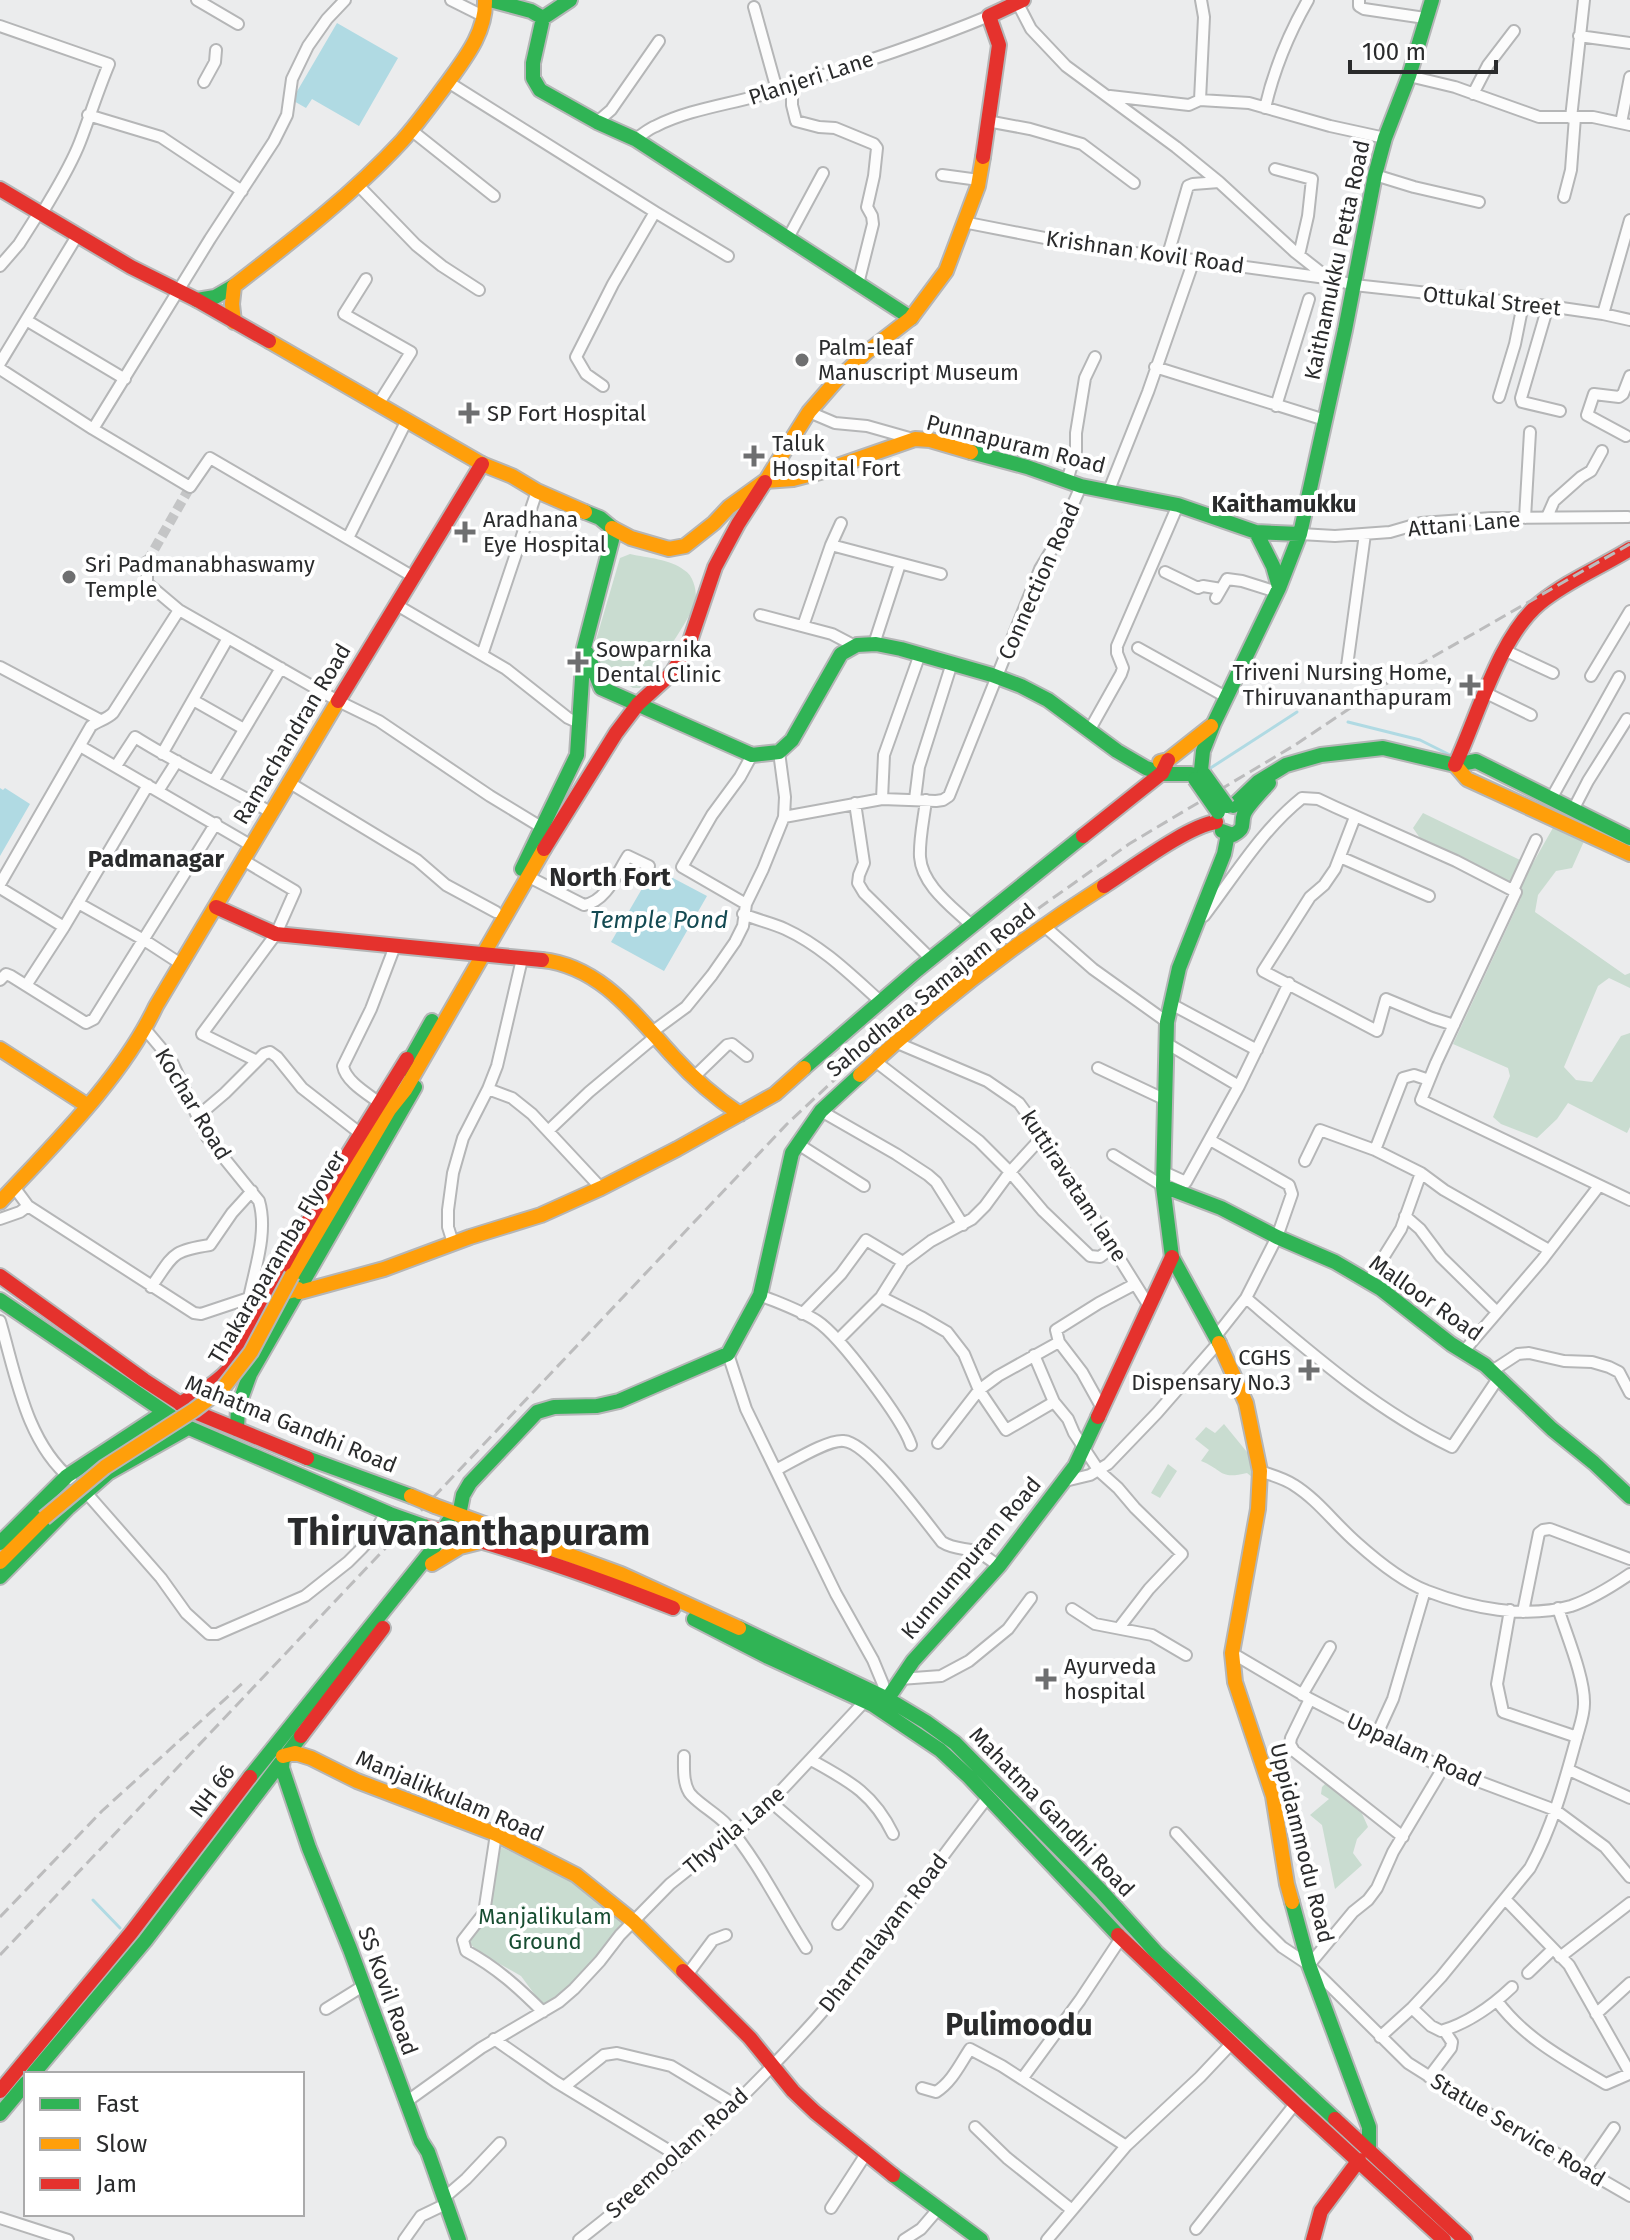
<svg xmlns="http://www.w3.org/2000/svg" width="1630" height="2240" font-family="'Fira Sans',sans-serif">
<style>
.green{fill:#c9dcd0}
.water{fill:#b0dae3}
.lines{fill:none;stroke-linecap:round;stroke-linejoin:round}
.stream{stroke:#b0dae3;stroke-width:3}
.street-tunnel{stroke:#c4c5c6;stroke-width:10;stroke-dasharray:10 5;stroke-linecap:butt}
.street-casing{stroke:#b5b6b7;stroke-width:14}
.fast-casing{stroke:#b5b6b7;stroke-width:18}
.slow-casing{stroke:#b5b6b7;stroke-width:18}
.jam-casing{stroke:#b5b6b7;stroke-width:18}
.street{stroke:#fcfcfc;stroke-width:10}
.fast{stroke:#30b455;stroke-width:14}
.slow{stroke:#ff9f0a;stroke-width:14}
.jam{stroke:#e5322d;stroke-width:14}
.rail{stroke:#bcbcbd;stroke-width:3;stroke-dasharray:12 6;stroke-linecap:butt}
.fast-bridge-casing{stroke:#b5b6b7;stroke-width:18;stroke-linecap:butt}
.slow-bridge-casing{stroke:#b5b6b7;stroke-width:18;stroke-linecap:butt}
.fast-bridge{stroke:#30b455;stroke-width:14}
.slow-bridge{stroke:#ff9f0a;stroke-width:14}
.poi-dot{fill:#6e6f70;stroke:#fff;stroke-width:3}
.labels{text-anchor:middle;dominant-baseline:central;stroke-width:8;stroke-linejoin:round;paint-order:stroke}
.street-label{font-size:22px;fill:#2a2b2c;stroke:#fff}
.poi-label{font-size:22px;fill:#2a2b2c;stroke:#fff;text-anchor:start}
.park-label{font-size:22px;fill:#174d31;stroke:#fff}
.neighbourhood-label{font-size:24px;font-weight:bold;fill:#2a2b2c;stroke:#fff}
.water-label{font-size:24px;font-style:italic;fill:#144a52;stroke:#fff}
.quarter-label{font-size:26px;font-weight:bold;fill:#2a2b2c;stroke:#fff}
.district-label{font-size:30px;font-weight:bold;fill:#2a2b2c;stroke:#fff}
.town-label{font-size:38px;font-weight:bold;fill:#2a2b2c;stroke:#fff}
</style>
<rect width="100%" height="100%" fill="#ebeced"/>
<path class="green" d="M630,554c18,4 40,5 54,16 9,5 12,18 12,28 -1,16 -44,75 -56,90h-7l-28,-17 -7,-10 -2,-21 24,-82z
M1423,813l97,47 13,3 21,-37 31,13 -13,29 -16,3 -18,24 -3,17 90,63 5,-2v15l-21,-10 -11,8 -34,81 12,13 16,2 29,-46 9,-3v94l-3,6 -59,-30 -11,16 -20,19 -36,-14 -8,-7 17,-41 -2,-8 -55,-24 68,-146 1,-10 -100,-47 -9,-13z
M1224,1424l32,39 -4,14 -5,-4c-28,7 -23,-3 -46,-12l8,-11 -14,-11 11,-12 9,6z
M1168,1464l9,7 -17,27 -9,-5z
M1328,1781l32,28 8,18 -11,12 -4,14 9,12 -27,24 -13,-64 -12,-10 19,-16 -8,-5 1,-7z
M501,1847l66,31 64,48 -56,62 -31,19 -23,-31 -44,-25 -10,-11 22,-28 1,-17z"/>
<path class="water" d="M337,23l61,35 -39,68 -47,-27 -6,9 -14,-8z
M0,788l3,2 2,-2 25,16 -30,52z
M654,868l53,28 -43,75 -53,-29z"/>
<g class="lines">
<path class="stream" d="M1348,722l72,18 30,15
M1209,769l88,-57
M93,1900l27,28"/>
<path class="street-tunnel" d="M147,562l43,-75"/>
<g class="street-casing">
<path id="street" d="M197,0l41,24
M451,0l34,17
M1016,0l15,29 35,37 110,81 43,35 76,70 33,26 26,7 194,21 55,8 27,6
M1359,0v6l5,3 61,9
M754,7l23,83
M0,26l109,38c-11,26 -19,52 -29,78 -10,26 -25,49 -39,73
M1579,36l51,7
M1409,76l46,11 84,30h54l37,8
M204,82l11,-20 1,-12
M448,82l207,130 -42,72 -37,73 10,17 17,12
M792,85v20l4,16 23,6 16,1 39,16 3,4 -3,28 -7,31 5,9 1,8 -15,60
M1473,94l15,-29 26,-34
M1110,96l79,9 11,-5 49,3 81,23 55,12
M1200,100l4,-83 -3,-17
M1265,108c9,-39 23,-73 43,-108
M88,115l73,22 81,54
M1571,118l13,-118
M987,121l43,8 52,15 52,39
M597,122l14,-12 48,-69
M1621,123l9,-46
M411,130l83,66
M635,139c7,-4 13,-10 21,-13 33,-17 76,-22 112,-33 74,-24 149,-47 221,-77
M1275,169l37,10 -4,37 -9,39
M942,175l37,5
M1375,175l39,12 65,15
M357,184l59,61 26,21 37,24
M1564,197l7,-27 4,-53
M655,212l73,44
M963,222l138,27 93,11 132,18
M788,238l35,-65
M1167,258l21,-72 5,-2 26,-2
M0,266l19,-22 19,-30
M366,279l-22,35 67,38 -32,51
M1548,306l-27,92 1,4 38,9
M1603,314l27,-94
M26,320l99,59
M0,363l77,-127
M1155,367l170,53
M0,369l93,60 97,58 20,-29 202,118
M1499,397l16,-53 8,-40
M1276,406l33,-107
M809,412l26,11 32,3 46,13
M93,429l117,-190 64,-98 13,-26 5,-36 16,-33 19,-27 18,-19
M1626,436l-39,-21 7,-21 25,3 4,-3 7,-18
M1067,481l9,-30v-18l9,-55 10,-21
M1109,490l39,-98 46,-132
M1547,517l7,-16 27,-24 10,-6 11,-20
M1525,518l5,-86
M1300,534l35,2 55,-4 31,-9 71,-5 136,-1
M348,538l59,-118
M831,545l110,29
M147,562v21l32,27
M1165,572l33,16 5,-2 18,3
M1216,598l11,-19 15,2 35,11
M395,604l111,65 62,49 13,6
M760,615l72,19 21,11
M803,626l28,-81 10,-22
M874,644l26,-80
M1138,648l88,49
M1506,651l47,22
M482,655l55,-164
M1347,666l18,-132
M0,667l100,53
M1591,676l39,-65
M1486,693l45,22
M193,700l51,29
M1089,731l32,-57 2,-6 -6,-15v-7l61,-141
M80,746l172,100
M162,754l66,-116
M116,766l19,-29c44,28 92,50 137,76
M214,780l67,-112
M290,783l127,77 29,25 50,27
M158,791l19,-30
M882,799l2,-44 36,-101
M915,799l4,-32 33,-104
M1551,799l68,-122
M926,800c-2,18 -7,39 -6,57 2,29 34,51 52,69
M855,803l9,60 -5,12 -1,8 6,10 67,66
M1573,810l15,-29 39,-62
M784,817l98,-18 54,2 7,-1 6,-4 91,-227 17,-28 24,-55
M1355,817l-20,52 -11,16 -14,12 -47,74 114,60 9,-32 46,19 22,7
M1340,857l89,39
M243,860l52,31 -19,43 -74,100 55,27
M527,876l57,29c22,-3 33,-32 44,-49l21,10
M0,884l91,-158c7,-5 16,-7 22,-13l66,-103 159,91 41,20 111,75 51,31
M0,888l64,39
M1513,890l23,-50
M78,903l66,37 37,24
M746,904l-64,-37 30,-52 28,-38 12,-22
M743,914c14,6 29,9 42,15 37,17 66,46 96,73
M1204,916c31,-41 58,-86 98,-118l16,1 17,8 121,54 60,31 -80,171 -15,37 209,100
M1043,925l50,44 74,53
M0,980l6,-6 5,2 75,47 8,-4 122,-196
M27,984l37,-57 84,-142
M1171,1004l86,46
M145,1029l26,31 36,77 52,64c9,31 -4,67 -10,97h17
M652,1032l34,-25 26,-32 23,-33 8,-16 3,-22 17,-35 21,-52 1,-20 -6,-45
M895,1042l92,39 32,22 24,33 106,170
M1166,1043l73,43
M875,1061l104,80 31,31 33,39 47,45 10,1 13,-10
M1098,1068l68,32
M695,1076l32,-31 5,-1 15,12
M488,1089l24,9 20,16 69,74
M381,1104c-13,-10 -35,-22 -38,-38l28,-57 24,-63
M821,1111l75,43 32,21 8,7 27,43
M198,1116l27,-23 39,-39 6,-2 7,5 25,31 59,46
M548,1131l41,-39 67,-56
M1210,1140l79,45 3,9 -15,43 -31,61 -30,38
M798,1144l66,42
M1375,1150l28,-72 11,-3 15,5
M1113,1155l50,31
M1305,1161l15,-31 55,20 46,23 23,17 105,60
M1164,1172l22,10 53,-96 50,-103
M14,1187l14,19 166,107 7,1 48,-16
M1405,1216l15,13 21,28 56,55
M0,1219l20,-7 8,-6
M453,1243l-5,-16v-17l5,-37 10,-35 25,-49 9,-23 25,-107
M1368,1282l33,-53 20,-56
M151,1287c23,-32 19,-36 59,-42l22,-32 20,-22
M760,1295c19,8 40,15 57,26 23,15 86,99 94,124
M881,1297l42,21 24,14 17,22 15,36 27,40 48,-28
M1246,1298c65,55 128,111 206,149l47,-70
M802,1314l39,-40 25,-34 37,22
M0,1321c16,54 26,121 71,158
M838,1340l43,-43 22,-35 28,-21 41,-22 13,-13 25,-34 33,-36
M1464,1351l78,-91 57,-74
M728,1354l18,55 90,185 37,66 10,24 3,14
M1034,1355l20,47 14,17 6,14 25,38 19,17 17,20 47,46 -33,35 -30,39
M1492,1371l26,-17 11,-1 35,8 28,1 17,5 10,5 11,21
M1102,1408l-20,-36 -23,-30 -3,-12 43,-27 36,-19
M938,1443l41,-53 19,-14 61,-34
M776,1470c16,-8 52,-31 68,-29 25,2 81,80 98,101 11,7 21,6 33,9 9,3 16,10 24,15
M1260,1471c11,4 24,7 34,14 24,15 41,39 63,58 19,17 47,39 70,48 44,17 98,28 144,15 21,-7 40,-19 59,-32
M1065,1481l25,-6 18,-11 49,-51 62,-71
M83,1489l78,89 25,35 23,21h8l88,-38 43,-34 14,-14 10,-11 14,-25
M1072,1609l23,15 57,11 34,20
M1510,1610l-13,74 6,28 74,25
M1523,1612l16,-79 4,-3 7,-1 80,30
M1232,1653l78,46 133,69 112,42 50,37 25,30
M900,1679l41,-3 28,-15 39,-32 23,-31
M1302,1695l28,-48
M1310,1699l-19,39 -1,6 4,7 109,86
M1377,1734l16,-35 32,-109
M684,1756c0,12 -1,26 5,36 5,9 28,22 37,32 31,35 55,85 80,124
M811,1760c38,21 62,33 82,74
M1569,1770l61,28
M773,1800l5,8 89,77 -29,39
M1176,1833l84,92 22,22 27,18 99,98 92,58 130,75
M496,1834l-12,79 -21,27 3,11c30,16 53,37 77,61
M1505,1899l64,66 61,108
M1560,1957l70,-54
M1309,1965l44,-53 15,-12 9,-12 16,-36 50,-84
M1528,1973l24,-23
M687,1975l26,-35 13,-5
M1497,2001c28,38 69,59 109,83l23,-10
M1412,2008l19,18 10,5c27,-8 51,-25 71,-44
M326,2009l37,-23
M1596,2014l34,-31
M1380,2037l32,-29 29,-31 89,-109c22,-40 34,-84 46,-128 3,-12 8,-24 8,-36 1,-26 -18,-70 -26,-96
M494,2039l62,43 122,74
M1429,2077l22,-29 1,-6 -8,-12
M1022,2079l58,-79 41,-62
M564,2087l40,-32 13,-2 54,13 63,38
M922,2088l14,4c16,-10 24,-28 34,-43l32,17 124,80
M406,2102l75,-54 78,-46 15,-13 26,-28 20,-26 50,-51 93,-74 102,-109
M975,2127l32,31 65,52
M1585,2170l29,-42
M444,2198l22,-19 34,-36
M831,2208l35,-54
M0,2218l68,22
M1196,2229l99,-125
M404,2240l17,-24 25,-12
M579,2240c85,-66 165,-141 237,-221 62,-70 114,-148 172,-222
M904,2240l17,-11 18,-21
M1047,2240l79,-94 74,-69 32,-34"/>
</g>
<g class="fast-casing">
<path id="fast" d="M490,0l41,11 12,7 -10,45v15l7,12 57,32 38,17 276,179
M543,18l27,-18
M197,300l18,-3 19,-11
M971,452l56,15 54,19 97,19 78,27 44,2
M1256,532l17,34 6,21
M587,653l14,35 151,67 27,-3 13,-12 49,-86 16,-9 19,-1 25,5 91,26 29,11 27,14 69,51 29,17 18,6h27
M1201,770l2,-19 11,-28 65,-135 21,-54 45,-204 30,-155 10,-37 24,-62 23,-76
M1233,806l25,-24 28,-17 35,-10 62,-7 72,17 21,-4 154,77
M1222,831l11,4c14,-8 7,-10 11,-21 3,-8 19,-24 25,-31
M522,869l55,-114 7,-107 28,-108v-12l-12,-10 -15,-6
M804,1068l113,-98 166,-134
M405,1069l27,-48
M1163,1186l58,22 56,29 58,25 46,27 70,55 34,21 67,64 42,34 36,34
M0,1300l187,127 203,87
M1219,1343l-47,-86 -9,-71 4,-164 12,-54 45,-114 4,-20
M237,1429l1,-22 12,-33 165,-287
M307,1458l104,38
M459,1515l4,-20 7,-12 67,-71 17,-5 43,-1 22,-5 109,-47 32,-59 32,-142 29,-42 39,-36
M0,1543l67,-67 96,-63
M0,1577l68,-69 40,-35 80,-45
M694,1619l74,38 105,48 67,45 29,27 149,158
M739,1628l147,70 40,24 29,21 146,148 55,61 179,167
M882,1707l31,-46 86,-95 76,-100 23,-49
M283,1756l-1,12 27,80 41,101 71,192 7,11 31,88
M250,1777l183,-228 15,-27
M1292,1902l17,63 60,162v23
M33,2074l112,-133 156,-205
M0,2114l26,-31
M893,2175l88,65"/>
</g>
<g class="slow-casing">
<path id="slow" d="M234,322l-2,-18 2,-18c58,-45 118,-91 168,-145 17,-19 31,-39 46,-59 18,-25 38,-50 37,-82
M269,341l213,123 30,12 25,15 48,21
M765,482l44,-70 27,-31 31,-29 44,-34 35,-47 32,-85 5,-29
M612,528l19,10 38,11 16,-3 29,-23 15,-16 36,-26 28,-2 27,-7 95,-33 15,1 41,12
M1160,762l8,-2 43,-34
M1455,765l12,14 163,75
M542,960c59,6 95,57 132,97 20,22 42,41 66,57
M0,1049l88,57
M860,1075c75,-70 158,-134 244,-189
M0,1202c54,-58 122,-124 156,-196l182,-305
M292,1275l97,-165 16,-20 139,-241
M266,1298l32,-9 2,3 84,-23 86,-32 71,-22 60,-27 76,-39 98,-55 29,-26
M1219,1343l27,60 14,68 -2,38 -26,144 3,29 38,114 14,88 5,18
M435,1506l186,68 118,54
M0,1562l44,-44
M432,1564l28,-17 20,-5
M283,1756l12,-3 16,5 46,23 139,53 80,41 57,46 50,50"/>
</g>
<g class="jam-casing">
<path id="jam" d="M983,157l16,-112 -10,-29 34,-16
M0,189l131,78 66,33 72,41
M338,701l144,-237
M1455,765c23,-49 44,-128 85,-162 27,-22 61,-36 90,-54
M1083,836l79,-63 6,-13
M544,849l72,-116 22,-29 34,-31 16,-26 27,-80 23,-43 27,-42
M1104,886c27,-17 83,-60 112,-64
M216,907l60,27 266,26
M0,1276l144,104 46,30 117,48
M180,1404c17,-11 37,-20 50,-36 20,-26 30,-58 45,-87 40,-76 87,-149 132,-222
M1098,1417l74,-160
M424,1526c85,21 168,50 249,82
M301,1736l82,-108
M1118,1935l181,172 145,133
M683,1971l67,67 43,53 22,21 78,63
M0,2091l131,-158 119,-156
M1335,2119l130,121
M1313,2240l8,-29 38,-51"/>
</g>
<use href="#street" class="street"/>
<use href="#fast" class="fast"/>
<use href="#slow" class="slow"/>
<use href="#jam" class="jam"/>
<path class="rail" d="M0,1917l102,-106 143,-130
M0,1955l787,-831 136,-127 64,-52 142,-101 166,-99 94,-63 241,-138"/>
<g class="fast-bridge-casing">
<path id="fast-bridge" d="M1204,774l23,32
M1195,779l23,33
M390,1514l34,12"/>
</g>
<g class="slow-bridge-casing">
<path id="slow-bridge" d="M411,1496l24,10
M44,1518l61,-51 89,-57 29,-22 28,-36 41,-77"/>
</g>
<use href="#fast-bridge" class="fast-bridge"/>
<use href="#slow-bridge" class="slow-bridge"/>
</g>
<g class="poi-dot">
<circle cx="802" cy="360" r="8"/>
<path d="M465 401h8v8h8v8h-8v8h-8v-8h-8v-8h8z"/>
<path d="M750 444h8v8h8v8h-8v8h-8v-8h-8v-8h8z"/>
<path d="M461 520h8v8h8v8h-8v8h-8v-8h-8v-8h8z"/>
<circle cx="69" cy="577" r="8"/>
<path d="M574 650h8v8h8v8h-8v8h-8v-8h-8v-8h8z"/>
<path d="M1466 673h8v8h8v8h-8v8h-8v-8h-8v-8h8z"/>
<path d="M1305 1358h8v8h8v8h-8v8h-8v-8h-8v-8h8z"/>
<path d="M1042 1667h8v8h8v8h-8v8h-8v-8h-8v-8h8z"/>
</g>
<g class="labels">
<g class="street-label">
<text transform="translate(811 78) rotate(-18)">Planjeri Lane</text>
<text transform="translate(1145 252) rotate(8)">Krishnan Kovil Road</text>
<text transform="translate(1337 260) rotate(-78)">Kaithamukku Petta Road</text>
<text transform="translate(1492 301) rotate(6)">Ottukal Street</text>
<text transform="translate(1016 444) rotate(14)">Punnapuram Road</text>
<text transform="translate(1464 524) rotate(-5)">Attani Lane</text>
<text transform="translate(1039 581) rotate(-66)">Connection Road</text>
<text transform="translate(292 734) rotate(-59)">Ramachandran Road</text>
<text transform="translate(931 990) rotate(-39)">Sahodhara Samajam Road</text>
<text transform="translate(193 1104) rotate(59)">Kochar Road</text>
<text transform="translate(1074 1186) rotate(57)">kuttiravatam lane</text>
<text transform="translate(277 1257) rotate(-59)">Thakaraparamba Flyover</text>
<text transform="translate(1426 1298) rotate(35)">Malloor Road</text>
<text transform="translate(291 1424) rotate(22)">Mahatma Gandhi Road</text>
<text transform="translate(971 1558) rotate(-50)">Kunnumpuram Road</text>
<text transform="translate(1414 1750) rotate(25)">Uppalam Road</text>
<text transform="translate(212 1791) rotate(-53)">NH 66</text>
<text transform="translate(450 1796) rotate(23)">Manjalikkulam Road</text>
<text transform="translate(1052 1812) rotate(46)">Mahatma Gandhi Road</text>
<text transform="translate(734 1830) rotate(-40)">Thyvila Lane</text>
<text transform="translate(1302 1843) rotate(76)">Uppidammodu Road</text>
<text transform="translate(883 1933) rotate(-52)">Dharmalayam Road</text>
<text transform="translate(388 1991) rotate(70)">SS Kovil Road</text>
<text transform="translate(1518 2130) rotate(31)">Statue Service Road</text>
<text transform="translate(677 2153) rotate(-42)">Sreemoolam Road</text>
</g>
<g class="poi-label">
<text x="818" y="347">Palm-leaf<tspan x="818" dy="25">Manuscript Museum</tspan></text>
<text x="487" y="413">SP Fort Hospital</text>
<text x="772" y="443">Taluk<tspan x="772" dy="25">Hospital Fort</tspan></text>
<text x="483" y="519">Aradhana<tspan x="483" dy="25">Eye Hospital</tspan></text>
<text x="85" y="564">Sri Padmanabhaswamy<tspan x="85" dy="25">Temple</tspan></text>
<text x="596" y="649">Sowparnika<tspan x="596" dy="25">Dental Clinic</tspan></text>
<text x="1452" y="672" text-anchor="end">Triveni Nursing Home,<tspan x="1452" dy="25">Thiruvananthapuram</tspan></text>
<text x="1291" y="1357" text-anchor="end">CGHS<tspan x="1291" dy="25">Dispensary No.3</tspan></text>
<text x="1064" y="1666">Ayurveda<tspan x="1064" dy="25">hospital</tspan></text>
</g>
<g class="park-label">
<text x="545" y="1916">Manjalikulam<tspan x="545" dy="25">Ground</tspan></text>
</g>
<g class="neighbourhood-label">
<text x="1284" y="504">Kaithamukku</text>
<text x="156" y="859">Padmanagar</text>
</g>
<g class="water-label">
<text x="659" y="920">Temple Pond</text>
</g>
<g class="quarter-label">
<text x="610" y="877">North Fort</text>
</g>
<g class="district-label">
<text x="1019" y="2025">Pulimoodu</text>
</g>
<g class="town-label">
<text x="469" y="1532">Thiruvananthapuram</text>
</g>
</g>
<rect x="24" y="2072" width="280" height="144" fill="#ffffff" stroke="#aaaaab" stroke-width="2"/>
<rect x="40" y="2098" width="40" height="12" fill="#30b455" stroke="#aaaaab" stroke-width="2"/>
<text x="96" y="2112" font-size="24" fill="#2a2b2c">Fast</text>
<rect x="40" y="2138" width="40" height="12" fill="#ff9f0a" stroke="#aaaaab" stroke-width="2"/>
<text x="96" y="2152" font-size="24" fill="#2a2b2c">Slow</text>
<rect x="40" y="2178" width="40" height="12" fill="#e5322d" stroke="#aaaaab" stroke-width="2"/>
<text x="96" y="2192" font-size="24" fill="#2a2b2c">Jam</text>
<path d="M1350 60v12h146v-12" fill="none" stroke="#2a2b2c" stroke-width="4"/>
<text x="1362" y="60" font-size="24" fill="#2a2b2c" stroke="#ffffff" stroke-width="6" paint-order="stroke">100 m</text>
</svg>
